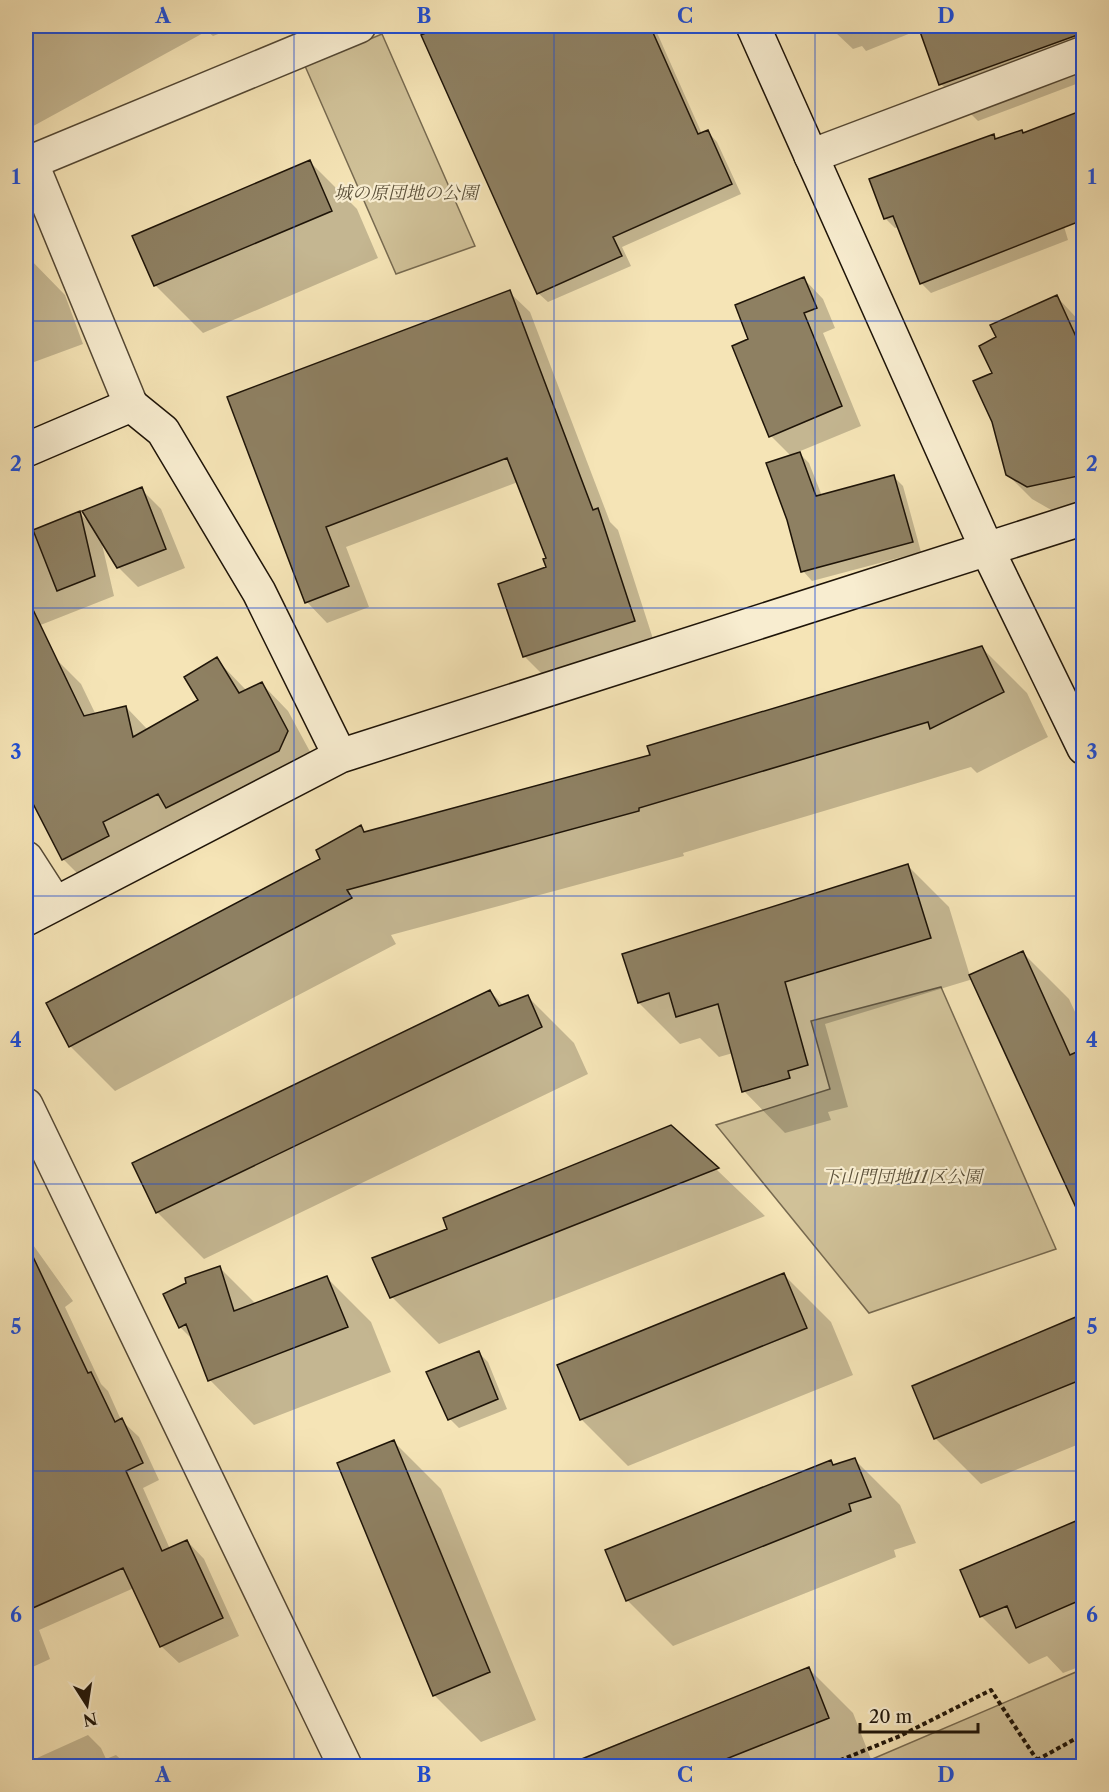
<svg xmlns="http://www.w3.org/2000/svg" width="1109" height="1792" font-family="'Libre Caslon Text','Noto Serif JP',serif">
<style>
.green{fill:#d0c198;stroke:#776a50;stroke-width:1.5}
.shadow{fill:#0003}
.building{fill:#8e8062;stroke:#1e1408;stroke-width:1.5}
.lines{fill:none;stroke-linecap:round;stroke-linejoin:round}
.street-casing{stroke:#544834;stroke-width:36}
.secondary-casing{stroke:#1e1408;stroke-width:36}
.path{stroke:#1e1408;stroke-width:4;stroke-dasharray:4.5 3;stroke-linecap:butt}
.street{stroke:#f8edd0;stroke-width:33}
.secondary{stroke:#f8edd0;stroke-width:33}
.grid{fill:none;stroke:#1d4ed8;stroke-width:1.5;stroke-opacity:0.55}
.labels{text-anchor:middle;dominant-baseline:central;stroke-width:4.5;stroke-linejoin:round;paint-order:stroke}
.park-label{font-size:18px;font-style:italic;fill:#5c513a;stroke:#f8edd0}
.neatline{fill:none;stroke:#1d4ed8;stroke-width:2}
.grid-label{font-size:20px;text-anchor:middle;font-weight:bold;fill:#1d4ed8}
</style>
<rect width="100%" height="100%" fill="#f5e4b6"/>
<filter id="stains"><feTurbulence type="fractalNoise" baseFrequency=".00333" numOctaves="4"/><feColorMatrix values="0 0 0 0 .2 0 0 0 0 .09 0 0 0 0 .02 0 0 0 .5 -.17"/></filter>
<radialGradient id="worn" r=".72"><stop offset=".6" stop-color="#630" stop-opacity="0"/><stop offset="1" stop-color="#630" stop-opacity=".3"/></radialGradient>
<path class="green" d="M382,34l93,212 -79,28 -91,-208z
M941,987l115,262 -187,64 -153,-188 114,-36 -19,-68z
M1083,1669v97h-227z"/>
<path class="shadow" d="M26,26h213l-26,10 -6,-5 -181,99z
M445,26h209l48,108 6,-2 9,10 24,52 -119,53 9,19 -83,36 -10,-9 -115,-258z
M822,26h262v55l-106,40 -37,-37 -20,-55 -55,22 -4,-5 -9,3 -18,-17 -5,1z
M1084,112v44l-16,-38z
M1024,134l15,8 29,98 -137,53 -10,-10 -22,-56 -4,1 -10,-10 108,-82 4,4z
M310,162l47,47 21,49 -175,75 -48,-48z
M26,255l39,40 18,49 -57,21z
M804,279l19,20 12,29 -12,5 38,93 -63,26 11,11 13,33 71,-20 10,10 18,66 -109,29 -9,-10 -12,-115 -20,-20 -21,-96z
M509,292l21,20 80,210 8,8 36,112 -109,35 -21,-21 24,-97 -30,-77 -172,65 23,60 -42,16 -20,-21 -78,-204z
M1057,297l27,29v178l-31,7 -21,-12 -25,-25 -13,-100 4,-36z
M141,489l20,20 24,59 -47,19 -20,-20 -17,-27 13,56 -76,30 -9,-8 -3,1v-85l54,-21 10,11z
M981,647l46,46 21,44 -71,36 -6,-6 -288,86 1,3 -293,79 5,9 -281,147 -45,-45 252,-186 38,-33 6,6 286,-77z
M54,657l27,27 15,31 30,-8 22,23 52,-29 16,-42 31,32 15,-7 26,27 26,48 -224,127 -27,-27 -37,-71v-117z
M908,866l41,41 21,69 53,-23 46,46 15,32v184l-111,-236 -148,45 23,83 -20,5 3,8 -46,13 -41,-42 -11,-38 -14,4 -19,-19 -20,6 -41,-41z
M490,991l14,15 24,-9 46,46 14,31 -384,185 -47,-47z
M671,1126l94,90 -326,128 -47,-47 57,-67z
M26,1235l47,66 -8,6 36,77 7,7 13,29 18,17 20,43 -16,8 27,61 17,-8 17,18 35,77 -60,27 -18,-17 -27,-58 -95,42 11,29 -24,11v-84l40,-8 -40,-86z
M219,1267l37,37 70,-27 45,45 20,50 -137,53 -44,-45 -15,-38 -15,-15z
M784,1275l47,47 22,53 -225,91 -47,-47z
M1084,1316v126l-103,42 -46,-46 -21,-51z
M478,1352l10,10 19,47 -48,19 -9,-9z
M394,1442l47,47 95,231 -55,22 -47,-47z
M854,1459l46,46 16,38 -22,7 2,7 -223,89 -46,-46 203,-138 5,4z
M1084,1520v145l-21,8 -16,-17 -18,8 -48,-48 -19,-46z
M809,1669l44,44 19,49 -11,4h-300z
M88,1735l13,13 5,11 10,-4 12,11h-102v-3z"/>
<path class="building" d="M442,26h208l48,108 10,-4 24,54 -119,53 9,19 -85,38 -116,-259z
M918,26h165v7l-144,52z
M1083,110v110l-163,64 -27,-68 -9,3 -15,-40 125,-45 1,5 27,-9 1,3z
M310,160l22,51 -178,75 -22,-50z
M804,277l13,31 -13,5 38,93 -73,31 -37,-91 16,-7 -13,-34z
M510,290l83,220 5,-2 37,113 -112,36 -25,-73 48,-17 -3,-8 3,-1 -39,-100 -181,69 23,59 -44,17 -78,-206z
M1057,295l26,57v123l-56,12 -21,-12 -14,-53 -19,-41 19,-8 -13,-27 17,-9 -6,-12z
M800,452l16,44 78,-21 19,67 -112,30 -14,-52 -21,-57z
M142,487l24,62 -49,19 -35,-57z
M80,511l15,65 -38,15 -24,-61z
M26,595l58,121 42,-10 7,31 65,-37 -14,-23 33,-20 22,36 23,-11 26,49 -9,20 -113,57 -8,-14 -55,28 6,14 -47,24 -36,-70z
M982,646l22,46 -74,37 -2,-7 -289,86v3l-292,79 5,8 -283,149 -23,-44 274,-144 -4,-9 45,-25 3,7 286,-77 -3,-9z
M908,864l23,74 -146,44 23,83 -20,6 2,7 -48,14 -24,-88 -42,13 -7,-24 -31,10 -16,-49z
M1023,951l47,104 13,-6v174l-114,-248z
M490,990l9,16 29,-11 14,32 -386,186 -24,-50z
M671,1125l48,43 -329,130 -18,-40 75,-29 -4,-11z
M26,1242l62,131 3,-1 24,50 7,-4 21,45 -17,8 36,80 25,-11 36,78 -63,29 -37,-79 -97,43z
M220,1266l14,45 93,-35 21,51 -140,54 -22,-57 -7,4 -16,-34 23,-11 -1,-5z
M784,1273l23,55 -227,92 -23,-55z
M1083,1314v65l-149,60 -22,-53z
M479,1351l19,48 -50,21 -22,-48z
M394,1440l96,232 -57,24 -96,-233z
M855,1458l16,39 -22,7 2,7 -225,90 -21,-51 226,-90 2,5z
M1083,1518v81l-67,29 -9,-22 -27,11 -20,-47z
M809,1667l20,51 -123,49h-144z"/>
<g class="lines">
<g class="street-casing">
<path id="street" d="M811,156l273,-103
M131,405l-100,-243 328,-136
M26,858l29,45
M26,1105l319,661"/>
</g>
<g class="secondary-casing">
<path id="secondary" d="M753,26l233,521 98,201
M26,450l105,-45 32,26 96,161 81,164
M26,919l314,-163 744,-238"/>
</g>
<path class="path" d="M826,1766l74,-30 91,-46 46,70
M1032,1766l5,-6 47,-26"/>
<use href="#street" class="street"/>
<use href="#secondary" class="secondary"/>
</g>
<path class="grid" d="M294,26v1740M554,26v1740M815,26v1740M26,321h1058M26,608h1058M26,896h1058M26,1184h1058M26,1471h1058"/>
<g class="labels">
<g class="park-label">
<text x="406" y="193">城の原団地の公園</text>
<text x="902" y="1177">下山門団地11区公園</text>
</g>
</g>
<rect width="1109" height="1792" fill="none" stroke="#f5e4b6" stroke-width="66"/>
<g transform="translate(87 1705) rotate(168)" stroke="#f8edd0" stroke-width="4.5" paint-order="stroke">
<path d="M0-4.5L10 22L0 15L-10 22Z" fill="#1e1408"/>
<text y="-9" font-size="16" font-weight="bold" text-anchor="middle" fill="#1e1408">N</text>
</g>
<path d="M860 1723v9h118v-9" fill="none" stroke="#1e1408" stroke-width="3"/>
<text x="869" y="1723" font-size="18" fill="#1e1408" stroke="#f8edd0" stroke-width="4.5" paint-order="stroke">20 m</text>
<rect x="33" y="33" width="1043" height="1726" class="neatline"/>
<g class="grid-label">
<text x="163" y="23">A</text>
<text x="424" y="23">B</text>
<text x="685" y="23">C</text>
<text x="946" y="23">D</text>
<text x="16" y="184">1</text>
<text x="1092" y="184">1</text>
<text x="16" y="471">2</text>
<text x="1092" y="471">2</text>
<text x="16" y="759">3</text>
<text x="1092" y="759">3</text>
<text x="16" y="1047">4</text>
<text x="1092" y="1047">4</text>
<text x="16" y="1334">5</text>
<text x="1092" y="1334">5</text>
<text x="16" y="1622">6</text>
<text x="1092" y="1622">6</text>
<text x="163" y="1782">A</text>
<text x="424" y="1782">B</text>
<text x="685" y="1782">C</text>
<text x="946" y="1782">D</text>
</g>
<rect width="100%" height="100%" filter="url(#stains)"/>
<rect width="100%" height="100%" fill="url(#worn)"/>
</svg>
